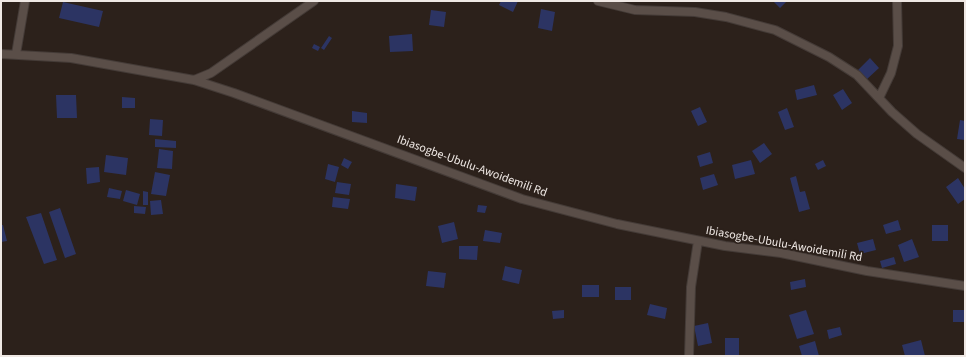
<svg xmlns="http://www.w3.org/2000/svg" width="966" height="357" font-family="'Source Sans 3',sans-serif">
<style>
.building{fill:#2c3463}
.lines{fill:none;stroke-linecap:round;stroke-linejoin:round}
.minor-casing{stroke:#443b37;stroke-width:10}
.minor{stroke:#5a4e48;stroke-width:8}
.labels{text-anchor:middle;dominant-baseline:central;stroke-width:3.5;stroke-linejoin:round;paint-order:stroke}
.street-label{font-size:12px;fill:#efe8e4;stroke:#2c211b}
</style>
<rect width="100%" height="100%" fill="#2c211b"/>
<path class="building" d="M501,1h17l-5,11 -14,-7z
M773,1h14l-7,7z
M63,2l40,9 -4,16 -40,-9z
M541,9l14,3 -3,19 -14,-3z
M431,10l15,2 -2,15 -15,-2z
M412,34l1,17 -23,1 -1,-16z
M329,36l3,2 -8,12 -3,-2z
M314,44l6,3 -2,4 -6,-3z
M870,58l9,10 -13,12 -9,-9z
M814,85l3,10 -20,5 -2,-10z
M843,89l9,14 -10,7 -9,-15z
M56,95h20l1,23h-20z
M122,97l13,1v10h-13z
M700,107l7,15 -9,4 -7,-15z
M787,108l7,19 -9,3 -7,-18z
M352,111l15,2v10l-15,-1z
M150,119l13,1 -1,16 -13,-1z
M960,120l5,1v19l-8,-1z
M155,139l21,2v7l-21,-1z
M764,143l8,11 -12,9 -8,-12z
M159,149l14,2 -1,18 -15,-1z
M710,152l3,11 -13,4 -3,-11z
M106,155l22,3 -2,17 -22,-3z
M344,158l8,4 -4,7 -7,-4z
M751,160l4,14 -20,5 -3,-14z
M823,160l3,6 -8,4 -3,-6z
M328,164l11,3 -4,15 -10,-3z
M99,167l1,15 -13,2 -1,-16z
M155,172l15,3 -4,21 -15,-2z
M714,174l4,11 -15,5 -3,-12z
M796,176l4,16 5,-1 5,18 -11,3 -9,-34z
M958,178l7,11v10l-7,5 -12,-17z
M337,182l14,2 -2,11 -14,-2z
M396,184l21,3 -2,14 -20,-3z
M109,188l13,3 -2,8 -13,-2z
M126,190l14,4 -3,11 -14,-4z
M143,191l5,1v13h-5z
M333,197l17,2 -2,10 -16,-2z
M161,200l2,14 -12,1 -1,-14z
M478,205l9,1 -2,7 -8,-1z
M134,206l12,1 -1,7 -11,-1z
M60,208l16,46 -11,4 -16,-46z
M41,213l16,47 -13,4 -18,-47z
M898,220l3,10 -15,4 -3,-9z
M454,222l4,17 -16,4 -4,-17z
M1,225h2l4,16 -6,1z
M932,225h16v16h-16z
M485,230l17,3 -2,10 -17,-2z
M873,239l3,11 -16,4 -3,-11z
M912,239l7,18 -15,5 -6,-17z
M459,246h19l-1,14 -18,-1z
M894,257l2,7 -14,4 -2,-7z
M505,266l17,4 -3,14 -17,-4z
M428,271l18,2 -2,15 -18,-2z
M805,279l1,8 -15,3 -1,-8z
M582,285h17v12h-17z
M615,287h16v13h-16z
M650,304l17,4 -2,11 -18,-4z
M564,310v8l-11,1 -1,-8z
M806,310l8,24 -17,5 -8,-24z
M953,310h12v12h-12z
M708,323l4,20 -14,3 -4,-20z
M840,327l2,8 -13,4 -2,-9z
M725,338h14v18h-14z
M921,340l4,16h-20l-3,-11z
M815,341l4,15h-17l-3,-10z"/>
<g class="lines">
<g class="minor-casing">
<path id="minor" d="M598,1l37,9 60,2 31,5 49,13 54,27 28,18 35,37 25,22 48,34
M1,54l70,4 123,22 40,13 288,106 95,25 108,22 56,7 86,18 98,15
M16,54l9,-53
M194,80l17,-7 103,-72
M879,98l12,-25 7,-27 -1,-45
M689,356l2,-69 7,-46"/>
</g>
<use href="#minor" class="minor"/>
</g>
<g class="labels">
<g class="street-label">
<text transform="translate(472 166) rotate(20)">Ibiasogbe-Ubulu-Awoidemili Rd</text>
<text transform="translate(784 244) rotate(10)">Ibiasogbe-Ubulu-Awoidemili Rd</text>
</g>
</g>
<rect width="966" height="357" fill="none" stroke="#efe8e4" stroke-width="4"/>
</svg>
